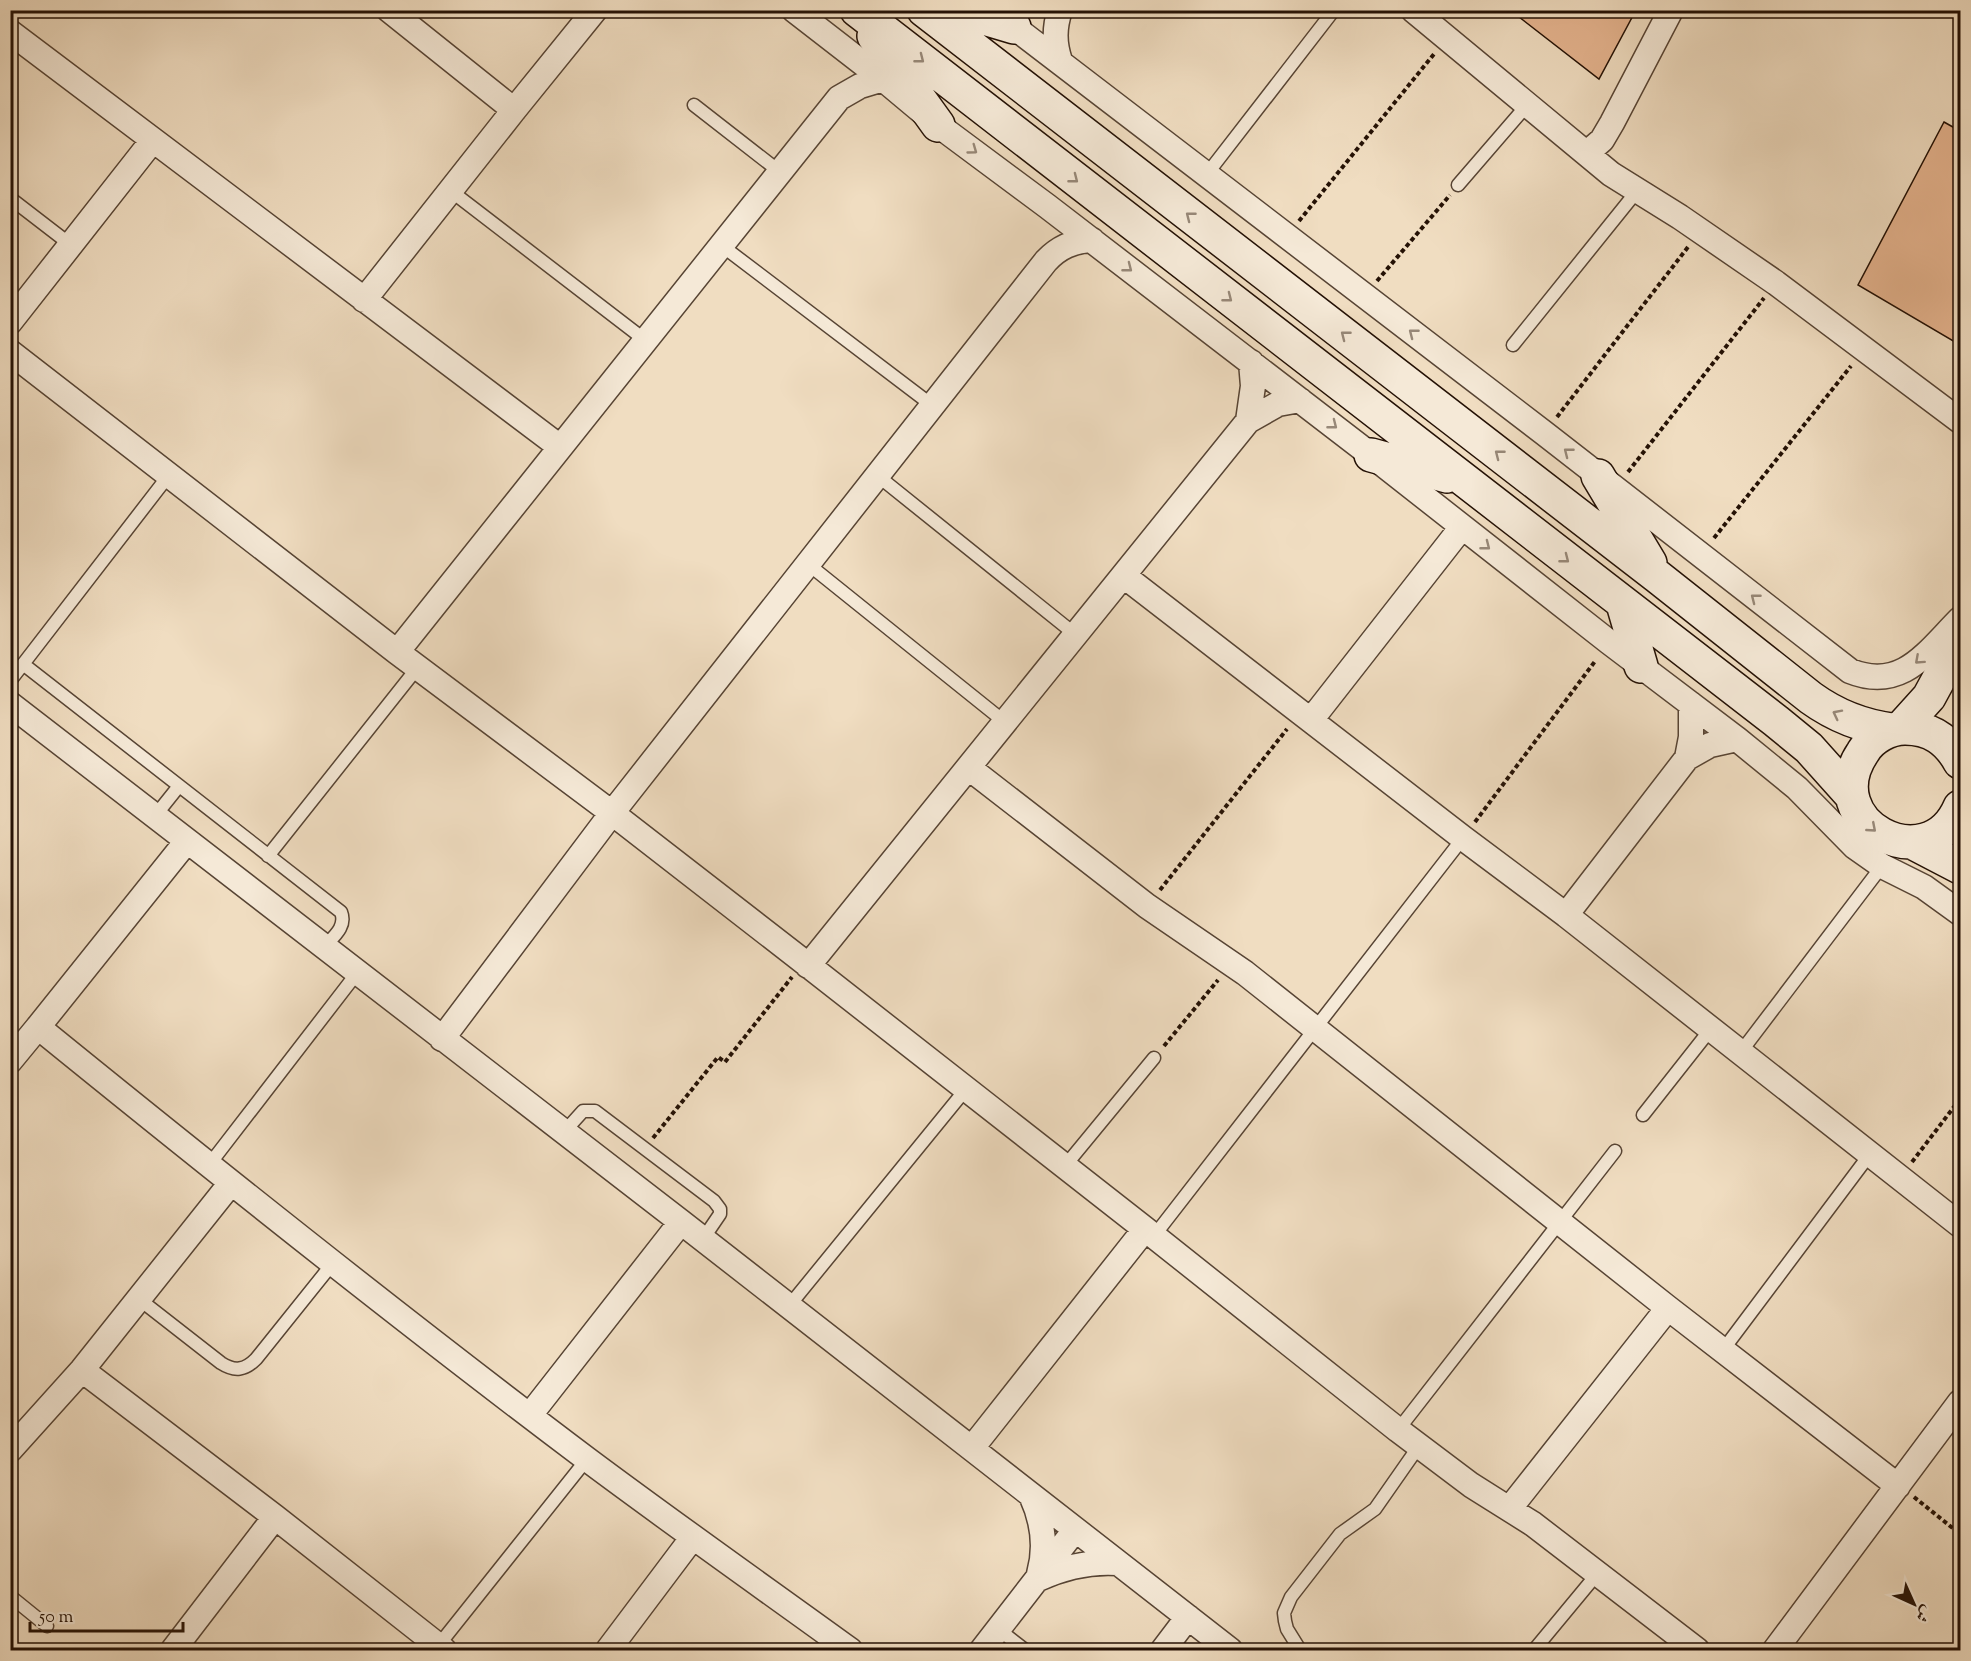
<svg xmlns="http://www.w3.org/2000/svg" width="1971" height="1661" font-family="'Sorts Mill Goudy',Amiri,serif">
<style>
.building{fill:#e5b48f;stroke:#241105;stroke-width:1.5}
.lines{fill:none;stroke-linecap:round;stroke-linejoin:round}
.service-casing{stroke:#574434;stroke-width:15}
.minor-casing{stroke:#574434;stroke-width:27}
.secondary-casing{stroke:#241105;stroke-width:36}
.path{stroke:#241105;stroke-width:4;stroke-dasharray:4.5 3;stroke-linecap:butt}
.service{stroke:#f5e9d7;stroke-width:12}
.minor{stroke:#f5e9d7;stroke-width:24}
.secondary{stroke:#f5e9d7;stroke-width:33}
.oneway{stroke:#978878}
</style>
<rect width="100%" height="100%" fill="#f0ddc1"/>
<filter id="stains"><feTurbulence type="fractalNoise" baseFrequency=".00333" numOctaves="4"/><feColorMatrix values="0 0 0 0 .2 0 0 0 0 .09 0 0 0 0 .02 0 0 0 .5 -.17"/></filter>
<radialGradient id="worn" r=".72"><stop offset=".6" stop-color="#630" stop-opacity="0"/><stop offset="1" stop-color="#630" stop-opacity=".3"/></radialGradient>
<path class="building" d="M1510,10h126l-37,69z
M1944,122l16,9v214l-102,-60z"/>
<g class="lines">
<g class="service-casing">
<path id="service" d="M694,105l86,67
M1207,174l127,-164
M1458,185l70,-81
M451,191l194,149
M10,198l61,47
M721,245l212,161
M1513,345l124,-154
M878,476l198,159
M808,564l198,159
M23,664l318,248c6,15 -8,25 -17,35
M10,681l159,-206
M155,816l24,-30
M268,856l150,-189
M1740,1053l142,-187
M1643,1115l67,-85
M564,1132l19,-21h12l119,90 6,8v5l-17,25
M209,1165l148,-192
M1065,1166l89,-108
M1154,1236l309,-398
M139,1299l82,64c14,9 24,7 35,-4l77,-96
M789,1306l177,-217
M1723,1350l147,-196
M1398,1430l217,-279
M10,1596l37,30
M998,1629l27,21
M438,1646l149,-187
M1300,1650l-13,-21 -2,-8 -1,-8 7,-16 49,-63 35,-25 44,-63
M1534,1650l63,-76"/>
</g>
<g class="minor-casing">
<path id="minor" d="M389,10l125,100
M794,10l89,69 55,46 109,81 324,249 238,187 128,97 60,49 58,59 27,19 42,21 36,26
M1413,10l198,164 69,43 96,66 184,138
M1002,18l542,415 306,238c52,21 77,-19 110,-52
M10,32l550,415
M1060,61c-6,-18 -6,-33 0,-51
M1587,153l15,-13 10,-17 59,-113
M364,300l150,-190 81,-100
M10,322l143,-182
M10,352l387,300 215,161 192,149 341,267 253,201 73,55 62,39 164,126
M1248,421l5,-35 -2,-24
M1124,576l339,262 103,77 394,310
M397,652l442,-554 21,-12 23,-7
M10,704l671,518 549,428
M1311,720l151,-193
M1687,758l4,-21v-33
M969,768l178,138 98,67 423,335 230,178
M187,841l-149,186c181,147 364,293 550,433 87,65 175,127 262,190
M1566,915l121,-157 23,-13 27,-6
M808,966l440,-545 30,-17 22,-4
M442,1039l170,-226 434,-552c13,-14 27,-20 46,-21
M10,1061l28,-34
M82,1370l193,147 169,133
M530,1415l151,-193
M972,1448l173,-219
M10,1450l72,-80 149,-187
M1031,1495c12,26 16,51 8,79
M1510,1508l158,-200
M1038,1579c26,-12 51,-18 80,-16
M173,1650l102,-133
M608,1650l85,-113
M982,1650l93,-120
M1163,1650l25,-33
M1775,1650l185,-248"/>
</g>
<g class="secondary-casing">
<path id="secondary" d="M857,10l919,711 33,27 43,48
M924,10l734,567 153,121c25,18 50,28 81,32
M957,10l57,17
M874,36l64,89
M1371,455l76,21
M1598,476l52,87
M1623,604l18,62
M1901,728l28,-31 31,-57
M1960,762c-12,-22 -29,-34 -55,-34 -16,0 -34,10 -42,24 -48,71 65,130 97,55
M1912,842l48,25"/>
</g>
<path class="path" d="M1299,221l135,-167
M1377,281l73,-86
M1557,417l131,-170
M1628,472l136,-174
M1714,538l137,-172
M1475,822l121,-162
M1160,890l127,-161
M1164,1046l54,-66
M653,1138l65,-81 7,5 67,-85
M1912,1162l48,-63
M1914,1497l46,37"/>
<use href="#service" class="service"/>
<use href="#minor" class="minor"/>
<use href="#secondary" class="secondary"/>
</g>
<defs><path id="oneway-chevron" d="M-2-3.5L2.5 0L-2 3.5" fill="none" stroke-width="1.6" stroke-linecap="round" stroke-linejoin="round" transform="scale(1.5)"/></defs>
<g class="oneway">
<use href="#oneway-chevron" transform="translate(920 59) rotate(38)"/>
<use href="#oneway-chevron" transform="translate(973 150) rotate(36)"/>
<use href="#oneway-chevron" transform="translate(1074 179) rotate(38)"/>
<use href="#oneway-chevron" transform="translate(1190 216) rotate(-142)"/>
<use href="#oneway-chevron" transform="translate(1128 268) rotate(38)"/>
<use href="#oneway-chevron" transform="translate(1228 298) rotate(38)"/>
<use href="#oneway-chevron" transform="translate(1413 333) rotate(-142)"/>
<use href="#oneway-chevron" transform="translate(1345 335) rotate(-142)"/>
<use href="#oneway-chevron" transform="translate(1333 425) rotate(38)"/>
<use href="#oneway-chevron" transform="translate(1568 452) rotate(-142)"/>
<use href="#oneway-chevron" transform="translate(1499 454) rotate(-142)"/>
<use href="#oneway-chevron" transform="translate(1486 546) rotate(38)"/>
<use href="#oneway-chevron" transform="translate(1565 559) rotate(38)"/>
<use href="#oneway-chevron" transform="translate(1755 598) rotate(-142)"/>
<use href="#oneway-chevron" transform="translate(1919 660) rotate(138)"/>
<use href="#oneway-chevron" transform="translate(1837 714) rotate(-153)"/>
<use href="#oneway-chevron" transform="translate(1872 828) rotate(41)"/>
</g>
<rect width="1971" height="1661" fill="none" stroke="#f0ddc1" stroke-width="36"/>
<rect x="12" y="12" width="1947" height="1637" fill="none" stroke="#241105" stroke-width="3"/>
<rect x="18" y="18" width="1935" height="1625" fill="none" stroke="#241105" stroke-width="1.5"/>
<g transform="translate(1914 1604) rotate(135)" stroke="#f5e9d7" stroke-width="4.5" paint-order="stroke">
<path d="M0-4.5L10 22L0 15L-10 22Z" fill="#241105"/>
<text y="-9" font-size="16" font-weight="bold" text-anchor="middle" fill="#241105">ش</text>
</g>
<path d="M30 1622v9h153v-9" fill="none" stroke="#241105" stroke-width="3"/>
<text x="39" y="1622" font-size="18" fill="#241105" stroke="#f5e9d7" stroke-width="4.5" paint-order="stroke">50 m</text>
<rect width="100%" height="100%" filter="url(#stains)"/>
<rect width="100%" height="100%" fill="url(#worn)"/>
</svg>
